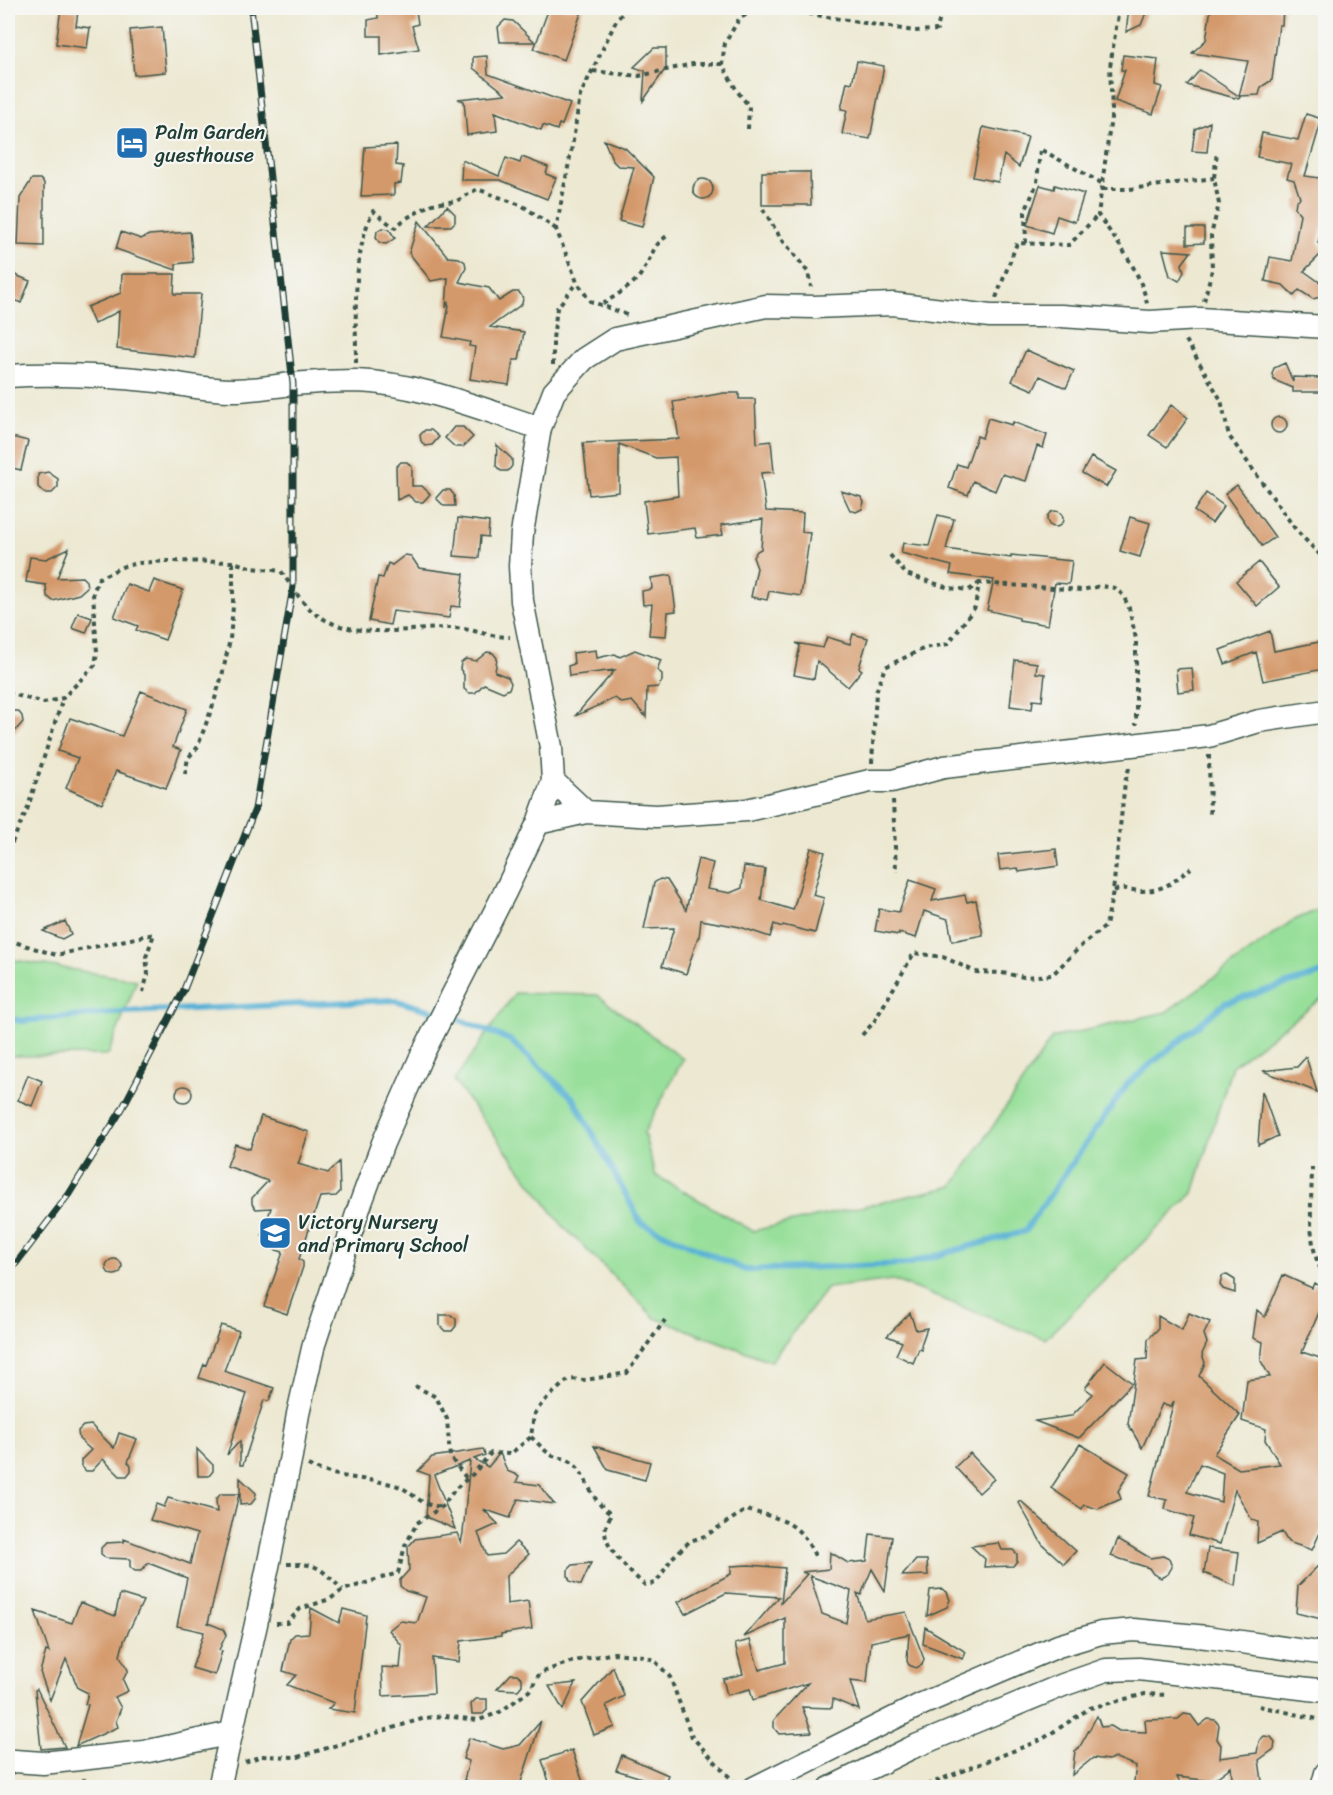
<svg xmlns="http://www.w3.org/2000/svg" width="1333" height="1795" font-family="Sriracha,sans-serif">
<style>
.green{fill:#97df9a;stroke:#5b8e67;stroke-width:1.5}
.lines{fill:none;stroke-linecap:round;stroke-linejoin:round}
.stream{stroke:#57b1d5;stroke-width:6}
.building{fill:#d4996b;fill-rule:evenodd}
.street-casing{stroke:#3e574c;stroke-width:25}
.path{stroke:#3e574c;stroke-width:4;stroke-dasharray:4.5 4.5;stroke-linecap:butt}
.street{stroke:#fff;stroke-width:22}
.rail-casing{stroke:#1f3d34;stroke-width:7}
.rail{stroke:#f6f6f2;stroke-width:4.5;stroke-dasharray:14;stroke-linecap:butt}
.labels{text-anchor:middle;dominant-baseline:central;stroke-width:4.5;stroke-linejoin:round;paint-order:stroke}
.poi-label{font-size:20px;fill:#1f3d34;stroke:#f6f6f2;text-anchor:start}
</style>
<rect width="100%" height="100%" fill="#f6f6f2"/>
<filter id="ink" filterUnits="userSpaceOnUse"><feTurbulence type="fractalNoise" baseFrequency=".0167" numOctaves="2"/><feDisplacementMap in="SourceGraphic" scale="12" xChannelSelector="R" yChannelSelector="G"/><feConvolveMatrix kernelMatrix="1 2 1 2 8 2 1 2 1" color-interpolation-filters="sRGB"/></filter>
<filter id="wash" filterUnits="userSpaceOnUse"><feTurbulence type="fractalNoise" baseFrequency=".008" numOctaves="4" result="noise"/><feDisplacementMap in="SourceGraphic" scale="24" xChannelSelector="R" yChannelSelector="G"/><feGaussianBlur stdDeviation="1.35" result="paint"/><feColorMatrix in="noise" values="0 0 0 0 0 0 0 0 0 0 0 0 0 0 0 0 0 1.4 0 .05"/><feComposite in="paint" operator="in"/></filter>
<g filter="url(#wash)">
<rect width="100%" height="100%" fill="#ece8d1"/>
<path class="green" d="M1325,907v89l-93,70 -39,127 -148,146 -152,-59 -66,8 -56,73 -116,-43 -93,-93 -108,-144 61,-88 82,2 86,64 -39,74 11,42 98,56 200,-45 99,-148 114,-26 126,-91z
M8,959l129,21 -29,75 -100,1z"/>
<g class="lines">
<path class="stream" d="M8,1018l14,3 103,-9 269,-12 56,16 60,24 64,59 67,124 104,47 161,-6 119,-33 103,-148 97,-80 101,-31"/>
</g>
<g id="blocks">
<path class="building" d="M61,8l17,3 -2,15 14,2 -3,20 -31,-4z
M378,8h32l1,3 5,-1 2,14 -6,2 7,23 -38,6v-19h-13v-16l10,-2z
M549,8h34l-19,52 -30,-11z
M1129,8h19l-7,17 -15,7z
M1211,8h72l-1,17h-3l-7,55 -11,7 -2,8 -20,1 9,-35 -56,-8 14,-13z
M505,20l8,1 22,21h-35l-2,-15z
M162,27l4,45 -32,3 -4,-45z
M654,48h12v20l-23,33 2,-30 -11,-4z
M1123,55l35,4 -3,26 7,2 -9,27 -38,-13 10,-31h-4z
M487,56l1,18 82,30 -8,21 -3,-1 -2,6 -14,-5 -2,5 -46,-18 2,19 -30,4 -3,-34 -6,-2 48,-5 -33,-26v-11z
M857,61l27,5 -14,73 -28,-5 5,-24 -6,-1 6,-27 5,1z
M1200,70l40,27 -1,2 -52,-14z
M1306,114l16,5 -17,57 21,3v33l-8,31 7,7 -21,21 18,13 2,7 -4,6 -7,2 -14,-9 -5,6 -11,-11 -18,-4 5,-24 22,4 8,-47 -5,-6 1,-7 4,-3 -6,-18 -7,-2 4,-14 -34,-7 5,-24 36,7z
M1210,122l-3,30 -15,-1 3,-22z
M983,127l45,10 -9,30 -15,-12 -6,27 -25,-5z
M604,140l21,8 29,29 -12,50 -23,-6 15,-54 -16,-1 -5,-5z
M397,145l-1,20 7,1 -2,17 -7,1v11l-33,1 4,-49z
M522,157l26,10 -2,7 10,4 -9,21 -47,-19h-39l1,-20 37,16 7,-18 14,5z
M762,172h48l1,33h-49z
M32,179h8l4,4v63l-26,-1 2,-47z
M693 189a10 10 0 1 1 20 0a10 10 0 1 1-20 0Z
M1040,185l14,4 1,-4 29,9 -9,28 -18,-6 -5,17 -25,-8z
M447,206l8,8v8l-4,4h-23z
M419,221l29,36 11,1 6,4 1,6 -7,14 30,6 10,13 14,-9h6l4,6 -1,6 -32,23 34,5 -5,28h-6l-4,25 -39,-6 5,-32 -6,-1 1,-4 -27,-5 6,-31 -1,-3 -2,5 2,-30 -17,3 -22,-28z
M382,228l7,1 6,9 -9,6 -6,-1 -4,-5 1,-7z
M1187,228h17v15l-17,1z
M121,232l20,7 8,-4 41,-3 3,30 -17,2v6l-60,-21z
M1163,250l28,2 -9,12 2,8 -5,9 -9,-5z
M8,272l22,9 -9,22 -13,-6z
M122,274h53l-1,20h27l-6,64 -78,-9 2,-38 -25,13 -7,-17 34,-14z
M1026,350l48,21 -8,17 -26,-12 -7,14 -21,-9z
M1285,363l8,19v-5l28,1 -1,14h-27v-4l-19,-8 -2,-6 2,-6z
M724,393h15v6h16l2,44 14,-2 3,31 -13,1 5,38 37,2 -1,19 8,1 -9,63 -32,-5 -2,9 -16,-3 6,-29 -4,-11 4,-6 4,-2 2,-30 -42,6 2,10 -26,3 -2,-10 -47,6 -4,-33 34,-5 -2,-39 -20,1 -37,-14v48l-30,3 -6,-52 96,-4 -6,-37z
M1171,405l17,13 -21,29 -18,-12z
M1271 425a8 8 0 1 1 16 0a8 8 0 1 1-16 0Z
M988,418l24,7 1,-3 34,13 -4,13 -6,-2 -11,35 -24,-7 -7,17 -22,-10 -5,14 -19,-7 8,-24 9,3 11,-31 5,2z
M454,427h9l10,10 -10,10h-8l-10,-9z
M425,430h6l8,7 -7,8 -7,1 -4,-5 -1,-6z
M8,436l20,5 -7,29 -13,-3z
M497,445l15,14v7l-4,5h-7l-5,-5z
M1091,457l25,14 -10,16 -24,-14z
M401,462h6l5,5v19h10l8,8 -7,8h-7l-8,-7 -11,5 -1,-33z
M48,472l10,7v8l-6,6h-8l-6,-6v-13z
M1237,485l38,52 -13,9 -37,-52z
M443,490h7l4,5 1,11h-11l-8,-8z
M841,491l20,6 3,5 -2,7 -6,3 -6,-2z
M1206,493l18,13 -12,17 -18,-12z
M1047 519a8 8 0 1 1 16 0a8 8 0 1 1-16 0Z
M938,515l16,4 -8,30 65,9v-3l61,6 -3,23 -14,-1 -7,42 -29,-5v-2l-32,-8 7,-30 -44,-6 2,-8 -51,-13 2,-10 26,3z
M1130,517l20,6 -10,34 -20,-6z
M458,518l31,4 -1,15 -7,-1 -2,22 -25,-2z
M69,548l-12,30 25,-1 4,4 1,6 -8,7 -26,7 -6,-5 -1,-11 -20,-3 4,-25 16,2z
M405,555l6,1 8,12 45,6 -4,33 -9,-1 -2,12 -56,-7 -3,14 -21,-4 9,-44 5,1 5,-15 4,2z
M1259,562l20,25 -22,19 -21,-25z
M671,575l5,36 -8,1 -2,24 -17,-1 3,-31 -9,1 -1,-14 10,-2 -1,-11z
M154,580l29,10 -18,50 -29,-10 2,-4 -24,-9 13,-33 22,8z
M78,613l14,5 -6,15 -14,-5z
M1270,631l4,20 45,-9 5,27 -61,12 -7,-29 -31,12 -5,-14z
M853,634l15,4 -9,30 3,2 -14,17 -31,-26 -3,18 -20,-4 6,-29 -4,-3 27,5 4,-11 23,7z
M596,650l1,8 18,-4 5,3 15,-7 26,10 -4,10 5,4v7l-4,6 -11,1 -1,29 -14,-16 -10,2 -7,-5 -40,18 40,-46 -46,6 -1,-10 6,-2 -1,-11z
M487,652l6,1 4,5 -2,14 13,5 3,6 -2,6 -6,3 -19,-8 -9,9h-6l-5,-4v-14l-4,-6 1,-6 5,-4 10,2z
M1015,660l22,3 -1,10 9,1 -3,27 -9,-1 -1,9 -22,-3z
M1192,668l2,22 -16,2 -2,-23z
M141,691l46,18 -14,38 8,3 -15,38 -50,-17 -14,33 -36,-16 12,-30 -20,-7 12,-33 52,18z
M8,711h10l4,5 1,6 -15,17z
M811,848l14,4 -12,43 11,3 -9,35 -32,-8 -1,2 -8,-3 -4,13 -30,-10 -39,-7 -2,17h-1l-12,37 -24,-8 12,-38 -30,1 10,-46 6,-4 7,1 19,30 12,-51 15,4 -6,26 23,4 12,-5 2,-22 21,3 -4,31 32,10z
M1056,849l2,17 -39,6 -1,-4 -18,2 -2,-15z
M910,880l26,9 -4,12 33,-6 2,7 9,-2 7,35 -31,6 -4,-22 -24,-8 -8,27 -17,-5v2l-24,-4 4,-22 20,3z
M65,921l6,13 -9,5 -19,-8z
M1306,1057l11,35 -54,-21 34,-4z
M28,1075l14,6 -10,25 -14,-6z
M176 1094a8 8 0 1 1 16 0a8 8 0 1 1-16 0Z
M1262,1091l16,45 -20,9z
M261,1116l48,16 -11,32 30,9 11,-11 1,30 -4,4 -16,1 -21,62 4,3v5l-16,47 -23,-8 19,-54 -10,-3 3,-8 -14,-5 9,-28 -15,1 -4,-5v-6l16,-17 -41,-15 8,-22 15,5z
M106 1267a8 8 0 1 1 16 0a8 8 0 1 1-16 0Z
M1227,1275l8,5v13l-12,-4 -3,-4 2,-9z
M1283,1275l29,13 2,-5 12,6v7l-24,56 24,8v160l-14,30 -24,-8 -6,-10 -25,11 1,-21 -6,-2 -17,-30 -15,54 -31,-9 5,-17 -29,-9 2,-9 -18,-4 25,-95 -4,6 -8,-3 -20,44 -14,-24 9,-64 10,-1 1,-20 10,-10v-13l24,14 7,-17 21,9 -6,12 3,9 -5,11 3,9 -6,13 41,39 -26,39 25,15 41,-5 -15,-24 1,-11 -24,-8 5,-41 23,-3 -9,-16 2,-19 -10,-4 4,-28 8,7zM1200,1464l23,9 -2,29 -34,-10z
M910,1313l6,17 11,-2 -6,17 1,5 -3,-1 -6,14 -17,-8 6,-13 -15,-6z
M440,1315h11l5,4v7l-4,5h-7l-5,-5z
M221,1325l18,6 -15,40 50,17 -5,13 -5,-1 -21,65h-3v-24l-13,14 20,-61 -48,-16 5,-14 2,1z
M1105,1362l27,21 -53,55 -44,-17 36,-5 22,-22 -8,-6z
M91,1425l23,23 5,-15 18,6 -9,23 3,3v6l-4,5h-7l-17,-17 -11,12h-6l-5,-5v-6l10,-10 -12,-11 -1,-8 5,-5z
M1080,1444l49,29 -11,18 3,8 -23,10 -14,-4 -2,4 -31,-21z
M594,1446l56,16 -5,18 -37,-10z
M197,1449l16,16v6l-4,5h-11z
M483,1449l2,6 -11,4 14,8 12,-14 7,18 12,5 -3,6 23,3 15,19 -36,-5 -8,19 -27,-9 15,15 -20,9 9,23 16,-2 13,-12 13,12 -23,22 1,28 21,-3 4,28 -31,5v2l-40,5 -2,21 -27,-4 2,35 -51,3 -1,-29 18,1 2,-22 -13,-16 11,-9 17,2 9,-26 -20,-6 -6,-5v-6l9,-10 -1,-23 7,-8 42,-6 4,10 2,-10 7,-72 -36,14 21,54 -29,-12 3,-42 -11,-4 14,-14z
M970,1453l24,26 -15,14 -24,-26z
M240,1478l16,15 -1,6 -4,5 -11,1z
M221,1494h18l-31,129 15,6 3,6 -7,15 3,1 -7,24 -23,-7 12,-36 -27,-6 10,-48 -39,-15 -7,8h-6l-5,-4v-8l-24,-1 -5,-4v-6l5,-5 18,-1v-3l66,25 7,-30 -47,-14 6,-16 8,3 4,-9 49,14 -1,-13z
M1021,1501l55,50 -12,13 -22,-20 -23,-41z
M870,1534l22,3 -7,54 -13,-22 -11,26 -4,-2 8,26 41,-7 18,47 -2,6 -6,3 -7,-3 -2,-4 2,-27 -38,8 -4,41 -17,-2 9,29 -26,-11 -1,9 -30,-1 10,25 -33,2 -5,-6v-8l34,-37 -55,17 -3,-11 -23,6 -4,-16 20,-5 -8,-30 15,-4 9,30 26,-7v-45l-41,19 35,-40 -53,-4 -41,21 -7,-12 53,-28v-8l18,-1 36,3 -4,35 26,-29 -5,-2 27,-3 1,-17 18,11 19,-2zM810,1576l41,15 -5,32 -24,-9z
M1118,1539l32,19 13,-2 6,3 3,8 -4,7 -7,4 -8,-4 -4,-6 -38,-12z
M999,1543l3,7h11l4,4v7l-4,5 -29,1 1,-8 -14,-13z
M1208,1548l31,4 -4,34 -31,-13z
M916,1560h11l1,15 -26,1z
M591,1563l-10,22 -11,-4 -2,-5v-6l5,-5z
M1318,1566l3,9 5,3v42l-30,-7 2,-27z
M942,1589l5,3 3,8 -3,7 -20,9 3,-26z
M120,1594l23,7 -19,40 -4,15 8,14 -5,10 5,11 -13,6 6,11 -5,13 2,6 -42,19 12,-41 -3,-1 3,-11 -10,-5 -12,-29 -16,41 -10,-28 6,-21 3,1 -14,-41 37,12 8,-21 35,14z
M311,1608l28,15 4,-14 23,6 -11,98 -27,-4 6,-6 -47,-18 9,-10 -13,-4 7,-32 5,-5 14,-1z
M925,1627l41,25 -3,7 -40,-15z
M613,1667l11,29 -18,9 9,22 -21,8 -12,-33z
M511,1674h6l5,4v7l-4,5 -21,-1z
M576,1683l-13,27 -14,-24z
M37,1689l28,58 -24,2 -6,-59z
M476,1699h11v11l-4,4h-11l-1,-10z
M1184,1714l7,1 8,11 9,-7 7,1 4,5 -2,14 4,6 -1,13 37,-5 2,-12 5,-5 7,1 4,5 -1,7 -15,11 4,28h-30l-2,-21 -19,14 -35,-4 5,11h-49l3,-22 -22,-9 -5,3 -16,-2 -21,17 3,-24 4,-3 18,-32 4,11 10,-1 8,5 27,1 -1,-12 33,-1z
M541,1721l-22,67h-30l-25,-8 5,-19 -6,-2 6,-21 34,11 17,-4z
M572,1750l13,38h-34l-9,-28z
M622,1755l46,20 -4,10 -48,-15z"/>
</g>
</g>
<g filter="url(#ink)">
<use href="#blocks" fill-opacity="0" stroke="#3e574c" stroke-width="1.5"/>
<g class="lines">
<g class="street-casing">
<path id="street" d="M8,376c49,-3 100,0 149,5 20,2 39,7 58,8 27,3 51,-2 77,-5 21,-2 43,-3 64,-3 62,2 125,28 184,47
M553,781l33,31
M538,823l48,-11 70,4 91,-6 123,-29h22l52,-14 265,-31 50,-15 67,-10
M8,1763l6,-2 29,2 101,-11 87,-19
M219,1788l37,-164 35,-168 7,-42 16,-70 45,-136 24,-65 38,-86 84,-165 33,-69 15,-42 -2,-34 -29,-146 -2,-35 2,-33 18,-105 14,-36 30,-33 31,-20 151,-33 48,1 79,-3 97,12h71l89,6 50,-3 126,8
M754,1788l168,-84 136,-58 43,-13 33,-3 73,7 119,17
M830,1788l81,-40 152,-63 43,-15 33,-1 187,22
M1322,1788l4,-15"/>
</g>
<path class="path" d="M628,8l-11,11 -37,77 -8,51 -16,82 21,53 13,19 40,15
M773,8l141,23 23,-1 5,-22
M1119,8l-9,59 2,43 -14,105c19,27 43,56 49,89
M593,71l46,5 54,-12h29
M748,129l1,-23 -12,-15 -15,-27 3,-21 14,-24 18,-11
M1103,189h27l84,-11
M763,209l17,28 28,35 3,15
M1026,243l-1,-31 12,-29 3,-34 63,35
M996,298l21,-55 52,2 29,-30
M1204,301l8,-31 -1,-35 8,-31 -5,-26 3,-27
M603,304c13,-9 32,-19 40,-33 9,-14 9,-25 24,-35
M1186,340l35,60 8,36 67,94 30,31
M356,363c0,-48 -4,-109 17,-152l22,17 10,-9 27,-15 25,-3 20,-12 46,17 33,23
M553,365v-26l4,-31 20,-26
M890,555l16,19 43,14 20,2 9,-6
M8,693l36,10 19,-5 32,-33 2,-13 -4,-59 6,-15 25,-12 15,-3 28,-2 66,1 20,6 28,3c9,13 19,30 31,40 38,32 99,16 143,17 18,1 36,9 55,9
M1209,755l1,62
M872,763l4,-71 9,-25 40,-19 23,-4 27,-37 4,-24 103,7 19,-4 14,2 8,7 6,13 7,31v86
M185,774l3,-16 9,-10 16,-43 9,-29 8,-37 3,-32v-45
M893,800l3,72
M8,851l19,-41 36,-112
M1114,891c11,-5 17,0 28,0 24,-1 31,-9 49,-23
M8,940l48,15 98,-21 -8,23 2,17 -5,18
M862,1035l12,-13 40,-69 29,4 33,15 26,1 22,4 28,-2 31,-31 23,-18 7,-35 12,-109 5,-17
M1312,1167c0,32 -7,84 14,110
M415,1386l21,11 11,22 3,38 17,22
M531,1437c7,6 14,15 22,19 6,2 13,2 18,6 17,12 17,37 40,52 -2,5 -6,13 -6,18 1,19 27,42 40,53l11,-2 16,-25 18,-17 15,-5 41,-26c37,9 53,11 70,48
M308,1465c31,15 56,12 87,20 17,5 26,23 46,21
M287,1564c33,-1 33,5 56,26
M276,1623h11l13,-14 30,-10 13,-9 55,-17 7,-27 12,-23 26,-17 12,-17 18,-15 18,-21 19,1 21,-17 3,-23 10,-13 25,-22 17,1 41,-7 38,-53
M1259,1706l67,15
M245,1762l16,-6 37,1 127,-39 19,-2 35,4 21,-8 29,-21 11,-18 30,-11 44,-9 30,3 11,5 15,16 22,60 43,46
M84,1788v-10
M919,1788l122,-48 49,-32 55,-14 23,1"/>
<use href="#street" class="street"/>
<g class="rail-casing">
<path id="rail" d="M8,1274l61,-80 53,-85 61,-117 72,-183 38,-222v-203l-42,-376"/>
</g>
<use href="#rail" class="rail"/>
</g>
</g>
<defs>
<g id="hotel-square" transform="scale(1.725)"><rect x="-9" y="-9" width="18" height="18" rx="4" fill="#1f6fb2" stroke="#f6f6f2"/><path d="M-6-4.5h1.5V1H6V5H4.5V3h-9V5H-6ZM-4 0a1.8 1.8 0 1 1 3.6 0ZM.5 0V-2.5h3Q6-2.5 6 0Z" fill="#fff"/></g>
<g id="school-square" transform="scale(1.725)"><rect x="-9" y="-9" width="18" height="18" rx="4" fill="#1f6fb2" stroke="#f6f6f2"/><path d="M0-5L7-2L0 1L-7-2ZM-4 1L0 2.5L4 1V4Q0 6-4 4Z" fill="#fff"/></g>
</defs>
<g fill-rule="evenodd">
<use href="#hotel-square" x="132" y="143"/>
<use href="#school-square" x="275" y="1233"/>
</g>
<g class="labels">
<g class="poi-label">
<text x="155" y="132">Palm Garden<tspan x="155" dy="23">guesthouse</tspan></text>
<text x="298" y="1222">Victory Nursery<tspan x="298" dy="23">and Primary School</tspan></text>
</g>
</g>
<rect width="1333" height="1795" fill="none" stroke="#f6f6f2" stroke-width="30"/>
</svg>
